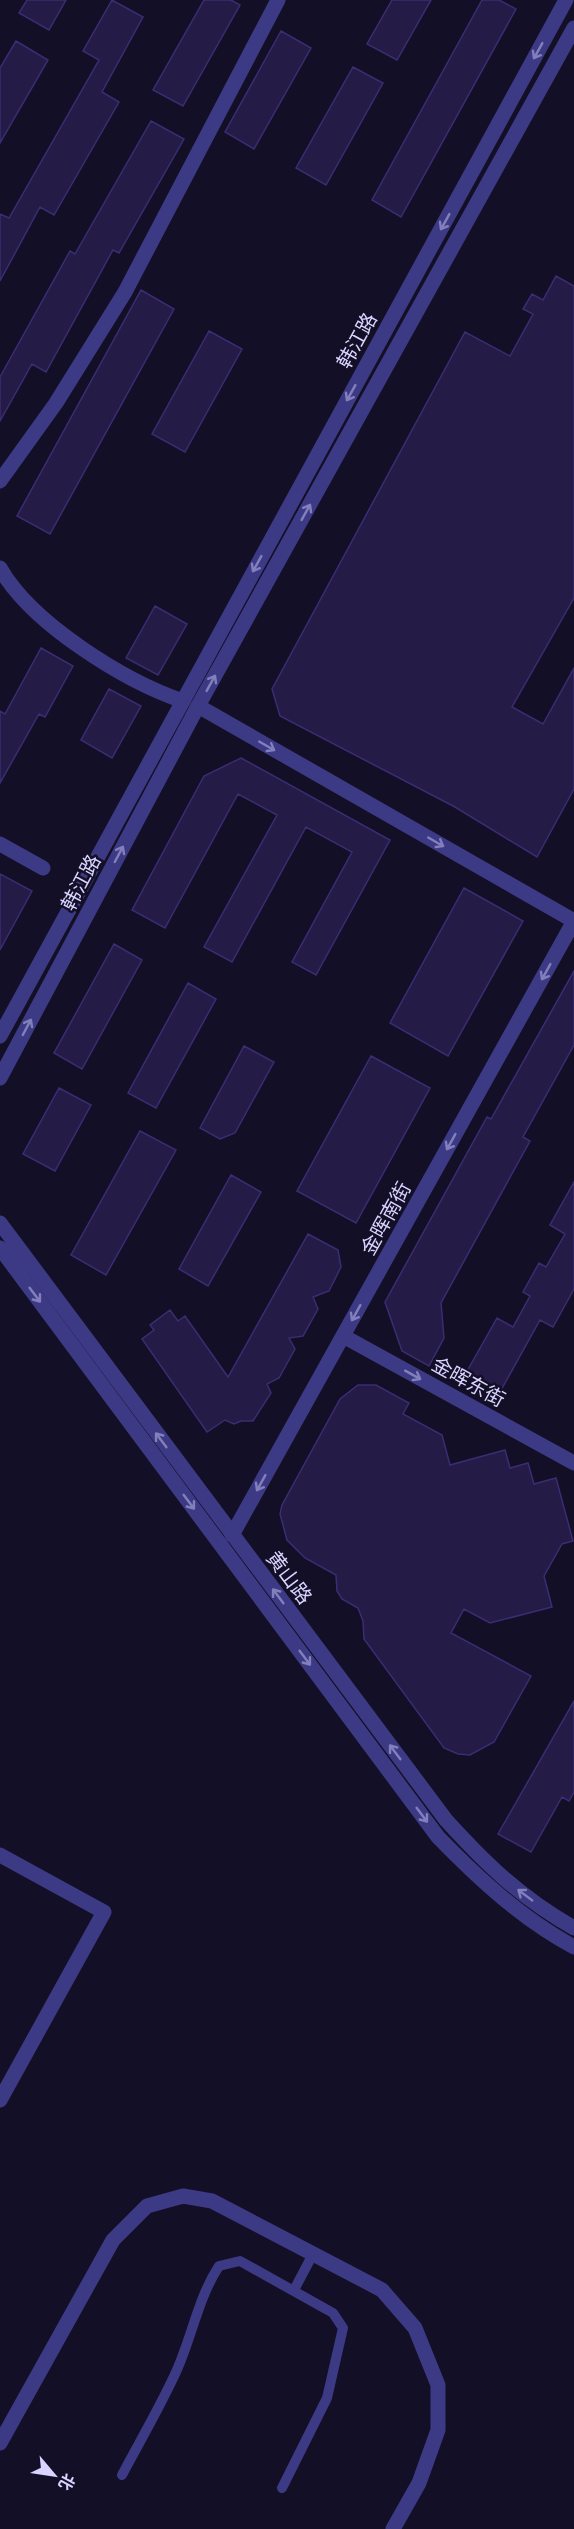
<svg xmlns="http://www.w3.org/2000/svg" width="574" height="2529" font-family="Barlow,'Noto Sans SC',sans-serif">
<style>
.building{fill:#241b47;stroke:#3b2d73;stroke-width:1.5}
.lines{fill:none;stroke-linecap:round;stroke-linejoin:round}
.service{stroke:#3d3a85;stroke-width:10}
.minor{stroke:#3d3a85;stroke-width:15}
.tertiary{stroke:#3d3a85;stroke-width:15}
.oneway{stroke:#837fbc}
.labels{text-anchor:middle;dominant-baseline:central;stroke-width:5;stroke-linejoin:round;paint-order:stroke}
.street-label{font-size:20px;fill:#d9d4ff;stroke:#130f26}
</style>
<rect width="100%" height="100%" fill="#130f26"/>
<path class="building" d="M27,0h39l-17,30 -30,-17z
M112,0l31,17 -41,75 17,10 -65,113 -14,-8 -40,74v-67l9,4 90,-158 -16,-9z
M204,0h27l9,5 -57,101 -30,-16z
M392,0h39l-34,60 -30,-16z
M482,0h17l17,9 -115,208 -29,-17z
M281,31l30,17 -57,101 -29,-17z
M16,41l32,19 -48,83v-75z
M353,67l30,16 -57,102 -30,-17z
M151,121l33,18 -65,114 -6,-3 -67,122 -14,-8 -32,57v-44l70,-126 5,3z
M556,276l18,10v312l-62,109 31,17 31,-56v121l-37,68 -82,-50 -175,-91 -8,-27 193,-357 45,24 23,-42 -10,-5 9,-15 11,6z
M141,290l33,19 -124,225 -33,-18z
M209,331l33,18 -57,103 -33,-18z
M155,606l32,18 -29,51 -32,-17z
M41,648l32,18 -28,51 -6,-3 -39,69v-72l5,3z
M109,689l32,17 -29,52 -31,-18z
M241,758l149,82 -74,135 -24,-13 60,-110 -46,-25 -74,135 -28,-15 73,-132 -39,-21 -73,134 -33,-18 72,-134z
M0,874l32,17 -32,59z
M464,888l59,33 -75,135 -58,-33z
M114,944l28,16 -60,109 -28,-16z
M574,971v74l-51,92 7,4 -89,162 3,35 -15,28 -27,-15 -17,-49 102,-185 4,2z
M188,983l28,16 -60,109 -28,-15z
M244,1046l30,16 -39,71 -15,6 -20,-11z
M371,1056l59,32 -74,135 -59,-32z
M59,1088l32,17 -36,66 -32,-17z
M140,1131l36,19 -70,125 -35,-20z
M231,1175l30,17 -53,94 -29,-17z
M574,1182v107l-21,38 -13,-7 -40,72 -34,-19 31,-55 16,9 17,-31 -7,-4 16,-29 7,4 19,-33 -15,-9z
M308,1234l30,16 3,17 -12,24 -16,6 5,12 -15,27 -14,2 6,11 -16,29 -12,6 4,9 -18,28h-12l-7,3 -9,-4 -18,12 -65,-93 12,-9 -4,-5 20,-15 8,11 7,-5 43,61z
M358,1385h18l33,18 -6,11 39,21 8,30 55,-15 5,18 18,-5 6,21 22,-6 17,63 -11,3 -18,32 8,31 -62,16 -26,-14 -13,24 80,43 -37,66 -24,13 -12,-1 -14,-6 -80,-109 -1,-18 -5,-13 -16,-9 -5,-8 -1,-16 -31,-17 -18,-18 -7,-26 2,-9 58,-106z
M574,1701v91l-5,9 -7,-4 -31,55 -33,-18z"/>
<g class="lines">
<path class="service" d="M294,2290l19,-36
M122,2475c18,-34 38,-68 54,-103 16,-35 22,-74 43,-106l21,-5 93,52 10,15 -16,70 -45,90"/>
<path class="minor" d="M0,481l56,-78 69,-111 153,-292
M0,568c31,55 124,113 183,133
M198,706l376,215
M0,844l43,24
M343,1336l231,127
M232,1535l342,-614
M0,1855l104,57 -104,188
M0,2443l113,-203 34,-34 36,-10 29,5 170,89 33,38 23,57v45l-19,53 -26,46"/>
<path class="tertiary" d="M0,1036l566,-1036
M0,1078l198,-372 376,-678
M0,1223l446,597c40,44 75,78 128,108
M0,1248l438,589c42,43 83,81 136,110"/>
</g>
<defs><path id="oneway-shaft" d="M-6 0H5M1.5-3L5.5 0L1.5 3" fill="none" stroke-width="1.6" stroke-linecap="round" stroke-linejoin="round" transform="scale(1.5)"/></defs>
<g class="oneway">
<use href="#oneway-shaft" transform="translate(538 51) rotate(119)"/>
<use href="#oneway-shaft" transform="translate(445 222) rotate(119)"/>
<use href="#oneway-shaft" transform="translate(351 393) rotate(119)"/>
<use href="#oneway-shaft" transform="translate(306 512) rotate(-61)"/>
<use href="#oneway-shaft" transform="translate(257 564) rotate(119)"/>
<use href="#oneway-shaft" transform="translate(211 683) rotate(-61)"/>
<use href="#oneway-shaft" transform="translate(267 746) rotate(30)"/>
<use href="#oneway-shaft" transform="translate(436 842) rotate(30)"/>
<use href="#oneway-shaft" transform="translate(119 854) rotate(-62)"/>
<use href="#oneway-shaft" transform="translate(546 972) rotate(119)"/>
<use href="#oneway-shaft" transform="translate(27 1027) rotate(-62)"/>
<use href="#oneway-shaft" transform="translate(451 1142) rotate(119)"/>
<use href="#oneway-shaft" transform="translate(35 1295) rotate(53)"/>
<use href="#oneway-shaft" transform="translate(356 1313) rotate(119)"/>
<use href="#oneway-shaft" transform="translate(413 1375) rotate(29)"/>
<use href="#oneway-shaft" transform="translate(161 1440) rotate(-127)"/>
<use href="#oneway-shaft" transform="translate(261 1483) rotate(119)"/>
<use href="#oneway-shaft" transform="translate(189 1502) rotate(53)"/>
<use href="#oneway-shaft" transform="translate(278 1596) rotate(-127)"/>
<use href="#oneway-shaft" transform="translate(305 1658) rotate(53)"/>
<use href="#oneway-shaft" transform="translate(395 1752) rotate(-127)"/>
<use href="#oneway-shaft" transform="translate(422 1815) rotate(53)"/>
<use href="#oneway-shaft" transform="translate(525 1895) rotate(-143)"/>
</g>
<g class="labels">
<g class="street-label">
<text transform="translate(356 340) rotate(-61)">韩江路</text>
<text transform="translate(80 882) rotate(-62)">韩江路</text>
<text transform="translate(385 1218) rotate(-61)">金晖南街</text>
<text transform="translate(469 1381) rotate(29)">金晖东街</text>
<text transform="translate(290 1577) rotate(53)">黄山路</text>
</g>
</g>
<g transform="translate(54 2475) rotate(119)" stroke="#130f26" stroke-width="4.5" paint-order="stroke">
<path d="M0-4.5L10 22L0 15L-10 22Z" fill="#d9d4ff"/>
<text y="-9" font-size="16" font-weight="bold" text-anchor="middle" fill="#d9d4ff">北</text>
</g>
</svg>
